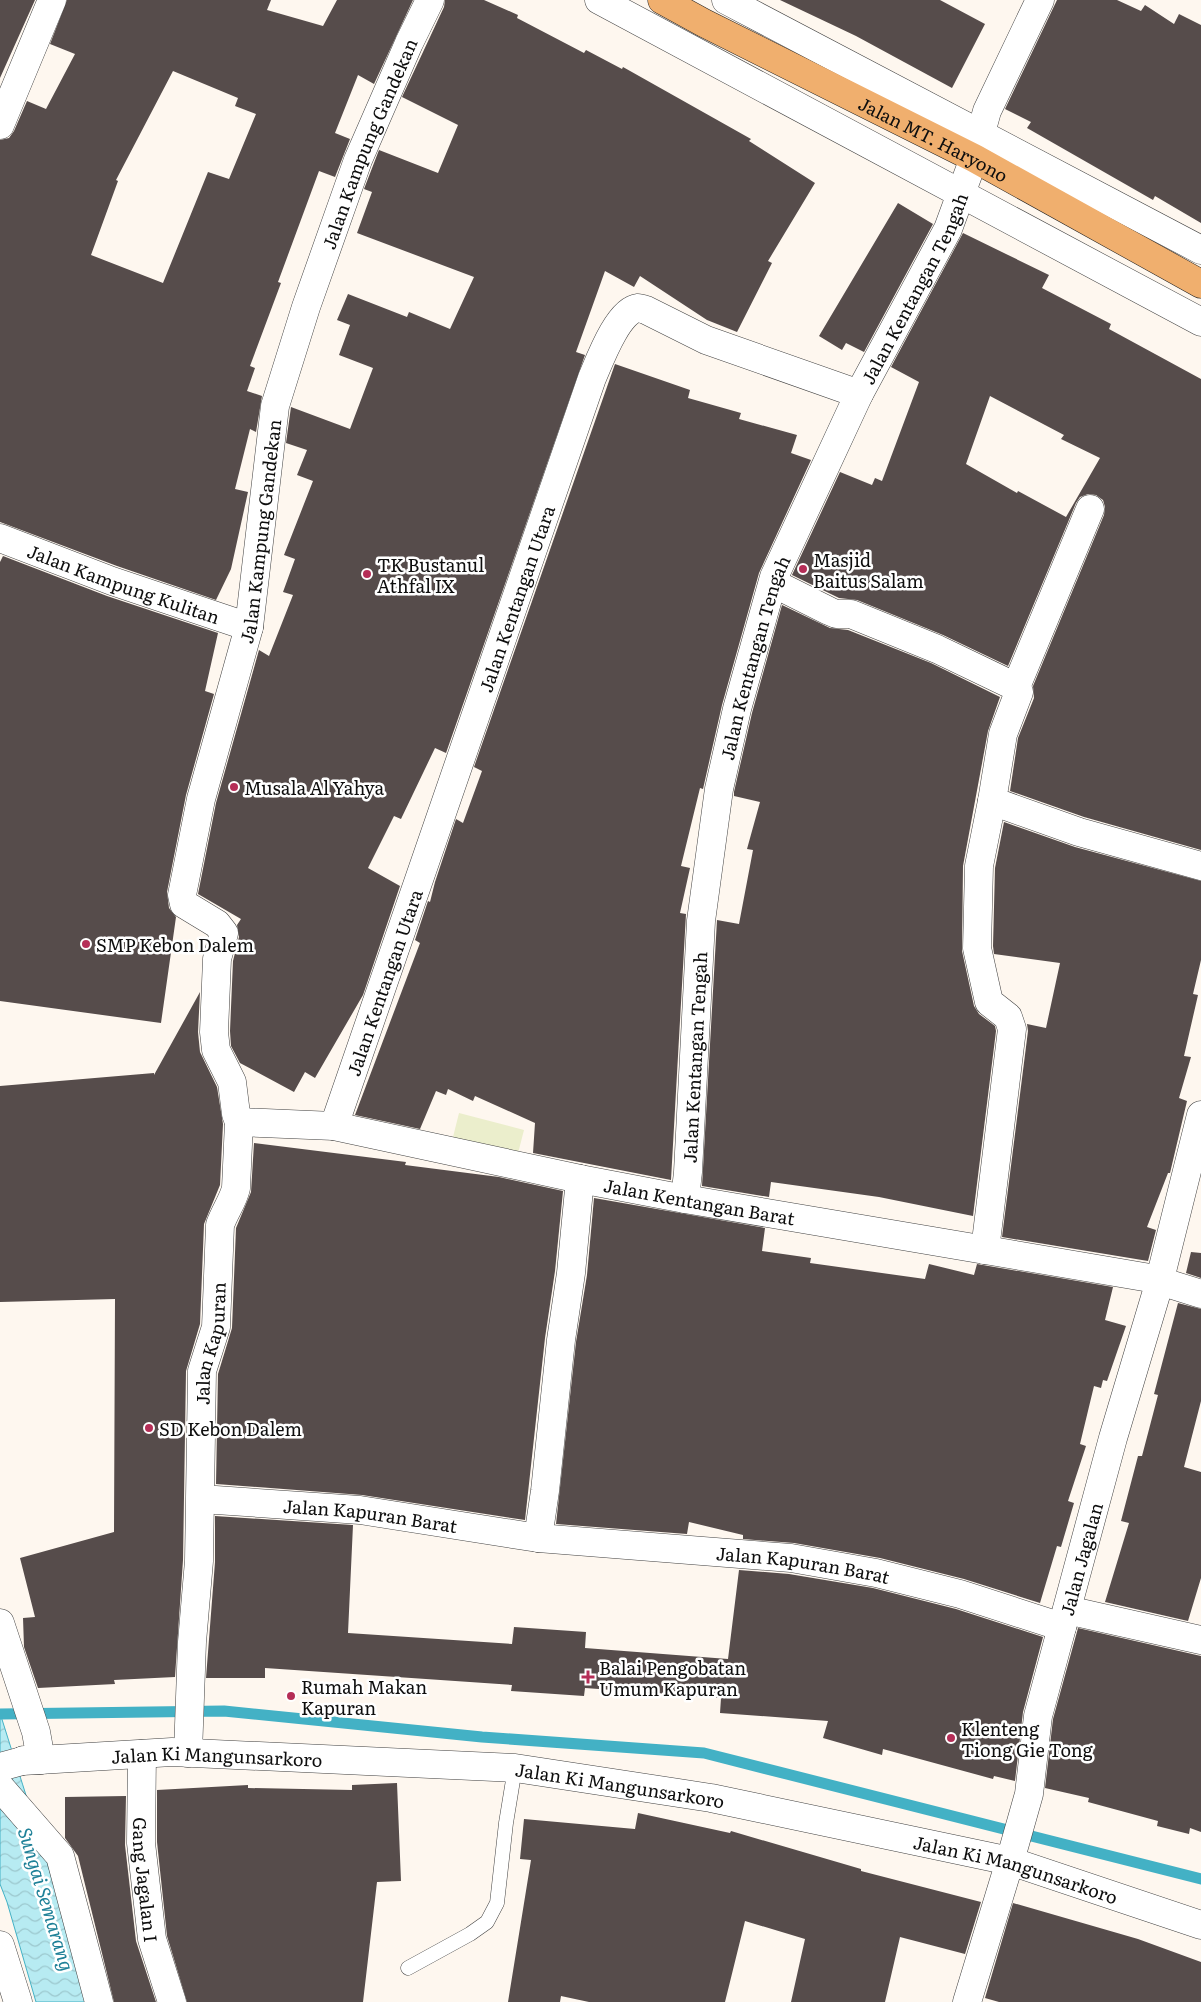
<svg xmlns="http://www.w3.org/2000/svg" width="1201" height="2002" font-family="Literata,serif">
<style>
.pitch{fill:#ebeecc}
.water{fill:url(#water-waves);stroke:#43b1c5}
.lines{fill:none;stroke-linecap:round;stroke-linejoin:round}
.stream{stroke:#43b1c5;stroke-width:11}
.building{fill:#564c4b;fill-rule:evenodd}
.service-casing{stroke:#414141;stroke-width:15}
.minor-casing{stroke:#414141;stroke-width:29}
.tertiary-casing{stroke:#414141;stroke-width:29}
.primary-casing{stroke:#1f1f1f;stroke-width:29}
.service{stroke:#fff;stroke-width:14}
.minor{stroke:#fff;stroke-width:28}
.tertiary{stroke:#fff;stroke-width:28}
.primary{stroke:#f0af6e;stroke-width:28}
.poi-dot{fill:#b52e57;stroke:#fff;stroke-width:2}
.labels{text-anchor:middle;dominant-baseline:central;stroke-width:5;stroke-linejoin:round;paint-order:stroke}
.street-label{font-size:18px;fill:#0e0e0e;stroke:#fff}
.poi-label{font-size:18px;fill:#0e0e0e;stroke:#fff;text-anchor:start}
.water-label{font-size:19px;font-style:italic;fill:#1f8198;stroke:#fff}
</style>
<defs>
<pattern id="water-waves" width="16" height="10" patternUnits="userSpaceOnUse" patternTransform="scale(1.25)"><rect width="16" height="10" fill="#b7ebf2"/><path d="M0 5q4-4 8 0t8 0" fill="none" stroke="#9cc8ce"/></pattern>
</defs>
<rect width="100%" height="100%" fill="#fef7ef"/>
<path class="pitch" d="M459,1113l65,17 -9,35 -65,-16z"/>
<path class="water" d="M0,1713c30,96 62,191 87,289h-51l-29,-100 -7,-18z"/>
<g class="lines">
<path class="stream" d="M0,1714l224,-3 258,26 222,16 497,126"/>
</g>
<path class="building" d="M0,0h35l-35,78z
M67,0h204l-4,10 56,16 14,-26h76l-39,84 -16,-9 -23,58 15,6 -15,38 -16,-6 -41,111 3,1 -31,83 5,2 -8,23 15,5 -6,36 -6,-3 -15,60 13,3 -17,77 -15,31 -99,-34 -117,-44v-382l9,-2 5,-7 13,-30 19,8 29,-55 -25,-10zM173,71l65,27 -3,8 21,8 -27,65 -21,-7 -45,111 -72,-28 27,-74 -2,-1z
M445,0h39l34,15 -1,3 67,35 2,-3 36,19 1,-2 128,72 -2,2 66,42 -47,78 4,2 -35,69 -30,-12 -67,-44 -6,11 -29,-16 -29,81 9,3 -139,398 -11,-5 -34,71 -7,-3 -26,52 32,18 -37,109 -48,83 -10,-6 -11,20 -54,-29 -9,-17 -1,-15 3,-70 6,-24 -2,-12 4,-6 -43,-25 18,-91 43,-153 10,6 24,-61 -10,-3 12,-33 -11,-4 29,-74 -16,-6 10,-25 -21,-7 5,-36 59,22 23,-61 -34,-13 11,-30 -13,-5 11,-26 59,23 2,-5 41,17 24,-52 -117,-44 15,-41 -8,-3 15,-39 59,23 20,-48 -56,-28 42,-90z
M780,0h160l45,24 -33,64 -96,-52z
M1057,0h60l24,11 4,-6 29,19 5,-10 22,11v198l-46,-27 -2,4 -126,-72 4,-6 -26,-13z
M898,203l35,21 -69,128 -18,-9 -4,7 -23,-14z
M963,233l86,42 -7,13 69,36 -2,5 92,50v471l-117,-33 -74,-26 8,-53 16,-40 -1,-12 71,-171 1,-8 -2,-7 -7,-5 -8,-1 -8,3 -4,6 -68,163 -65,-31 -86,-35 -18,-2 -47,-23 48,-103 32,13 3,-7 7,3 37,-99 -28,-15zM990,396l74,39 -3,4 39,19 -34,59 -48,-26 -1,2 -51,-29z
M615,364l75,26 -2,8 53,15 -2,6 58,16 -6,18 20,7 -52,113 -37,132 -19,84 -3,-1 -19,78 9,2 -10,45 6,1 -15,266 -138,-27 2,-30 -60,-27 -2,5 -25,-12 -2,6 -10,-4 -16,38 -65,-14 65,-172 -5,-3 13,-39 2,1 5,-20 21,-63 7,4 19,-52 -8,-4z
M3,556l104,40 111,37 -13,58 9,3 -28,101 -19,97 2,16 7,9 -15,106 -161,-22v-439z
M782,605l48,23 18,2 83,33 69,34 -12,34 -25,135 -1,85 12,55 5,8 16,12 1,5 -23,185 -94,-19 -108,-15 -2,15 -67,-11 15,-266 22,4 14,-74 -6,-1 13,-47 -26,-6v-4l18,-79z
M1004,822l71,25 126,34v79l-8,34 5,1 -14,61 7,1 -12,41 8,3 -17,72h-2l-21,54 9,3 -8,31 -146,-24 26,-206 -1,-7 19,4 14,-65 -66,-9 -1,-8 2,-78z
M200,992l-2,40 2,20 17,35 6,37 -3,61 -16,39 -4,100 -14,47 -3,189 -8,117 -61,3 1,4 -77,4 -14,-41 -1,-29 12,-1 -15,-59 94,-26 1,-233 -115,3v-216l154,-13v2z
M254,1143l152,19 -1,3 94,12 64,14 -8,80 -10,67 -20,182 -163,-25 -146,-11 2,-110 14,-46 4,-100 15,-36z
M594,1198l171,30 -3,23 49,7 -1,5 115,16 4,-15 45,11 3,-11 136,23 -8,33 21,6 -19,55 -4,-1 -2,8 -7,-2 -14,58 6,2 -18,55 6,2 -13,44 -4,-1 -17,57 -76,-24 -84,-21 -86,-15 -51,-4v-4l-54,-13 -2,12 -131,-10 20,-182 11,-67z
M1191,1252l10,1v25l-15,-5z
M1178,1303l23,6v92l-17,66 17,5v106l-13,43 -83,-19 24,-79 -8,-2 17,-65h4l16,-61 -4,-1z
M215,1516l138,9 -5,108 164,11 2,-17 72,5 -1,16 143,11 11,-89 50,4 84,14 83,21 87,28 -20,75 -8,69 -21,-5 -1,3 -110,-30 -1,6 -59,-17 5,-17 -108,-8 1,-15 -136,-10 -1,8 -73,-5 1,-6 -247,-17v10h-59l9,-116z
M1078,1628l123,28v176l-11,-4 -1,6 -32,-8 1,-5 -70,-19 1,-4 -44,-10 8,-69z
M397,1783l4,98 -24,1 -14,120h-176l-20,-66 -10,-94v-52l91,-5v3l104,2v-5z
M126,1796l-1,49 11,96 20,61h-42l-36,-146 -13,-18v-41z
M638,1813l92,20 1,-2 130,38v2l120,31 -16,52 -65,-17 -15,65h-94l14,-63 -60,-18 -20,81h-136l-28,-6 -1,6h-52l23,-142 -11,-1 4,-40 111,10z
M1013,1903l125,36 63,23v40h-202l-14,-4z"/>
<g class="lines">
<g class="service-casing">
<path id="service" d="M408,1968l62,-34 17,-12 10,-19 9,-80 9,-55"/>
</g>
<g class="minor-casing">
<g id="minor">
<path d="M599,0l602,322"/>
<path d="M726,0l475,250"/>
<path d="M0,125l52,-125"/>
<path id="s1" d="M0,538l112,43 137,46"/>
<path d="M773,583l56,28 7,3h15l86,35 79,38 3,5 -16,42 -11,67 87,31 122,34"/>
<path d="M1016,687l74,-178"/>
<path id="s2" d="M239,1122l95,4 246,53 105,20 465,79 51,16"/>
<path id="s3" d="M334,1126l258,-748c7,-16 26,-68 46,-70 2,0 5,1 8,2l60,30 153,54"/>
<path id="s4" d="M685,1199l3,-27 13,-251 18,-132 18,-80 37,-132 85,-183 89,-165 26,-71 13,-47 53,-111"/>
<path d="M985,1250l27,-221 -4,-12 -19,-15 -12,-54 2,-82 13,-65"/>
<path id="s5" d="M201,1499l159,11 178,28 253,20 85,15 84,21 102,33"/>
<path d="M538,1538l7,-47 16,-151 10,-67 9,-94"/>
<path d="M1067,1610l134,30"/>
<path d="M0,1623l36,109 5,28h-17"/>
<path id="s6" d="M188,1753l4,-111 7,-81 3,-190 14,-44 4,-102c5,-14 13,-24 16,-37l3,-66 -3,-8 -4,-32 -16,-32 -2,-18 3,-73 7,-26 -7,-9 -33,-20 -2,-9 19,-96 48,-172 26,-221 31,-99 52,-147 51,-117 21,-43"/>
<path id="s7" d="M142,1754l-1,89 11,96 20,63"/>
<path id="s8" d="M22,1761l150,-9 343,16 196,30 299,63 191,64"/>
<path d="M0,1787l60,69 39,146"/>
<path id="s9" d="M1010,1861l19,-67 9,-78 75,-278 44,-147 44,-176"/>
<path d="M0,1945l18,57"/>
</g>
</g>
<g class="tertiary-casing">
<path id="tertiary" d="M0,1767l22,-6
M967,2002l43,-141"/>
</g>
<g class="primary-casing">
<g id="primary">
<path id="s10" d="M662,0l42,23 270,135 227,126"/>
</g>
</g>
<use href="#service" class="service"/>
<use href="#minor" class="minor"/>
<use href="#tertiary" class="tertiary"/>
<use href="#primary" class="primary"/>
</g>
<g class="poi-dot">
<circle cx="803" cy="569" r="5"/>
<circle cx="367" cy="574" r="5"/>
<circle cx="234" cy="787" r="5"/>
<circle cx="86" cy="944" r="5"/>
<circle cx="149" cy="1428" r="5"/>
<path d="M585.5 1669.5h5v5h5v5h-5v5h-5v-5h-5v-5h5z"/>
<circle cx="291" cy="1696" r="5"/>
<circle cx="951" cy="1738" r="5"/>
</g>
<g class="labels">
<g class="street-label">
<text stroke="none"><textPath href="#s10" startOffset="305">Jalan MT. Haryono</textPath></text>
<text stroke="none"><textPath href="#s6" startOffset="1669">Jalan Kampung Gandekan</textPath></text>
<text stroke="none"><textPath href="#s4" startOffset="952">Jalan Kentangan Tengah</textPath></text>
<text stroke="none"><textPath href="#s6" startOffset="1264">Jalan Kampung Gandekan</textPath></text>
<text stroke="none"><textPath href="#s1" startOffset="132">Jalan Kampung Kulitan</textPath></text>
<text stroke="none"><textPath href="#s3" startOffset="558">Jalan Kentangan Utara</textPath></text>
<text stroke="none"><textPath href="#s4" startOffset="548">Jalan Kentangan Tengah</textPath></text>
<text stroke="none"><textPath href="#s3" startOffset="152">Jalan Kentangan Utara</textPath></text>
<text stroke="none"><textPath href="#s4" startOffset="142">Jalan Kentangan Tengah</textPath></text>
<text stroke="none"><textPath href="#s2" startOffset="468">Jalan Kentangan Barat</textPath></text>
<text stroke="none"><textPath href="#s6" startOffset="411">Jalan Kapuran</textPath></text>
<text stroke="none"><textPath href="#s5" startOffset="170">Jalan Kapuran Barat</textPath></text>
<text stroke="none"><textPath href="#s9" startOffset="311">Jalan Jagalan</textPath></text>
<text stroke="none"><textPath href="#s5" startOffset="606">Jalan Kapuran Barat</textPath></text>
<text stroke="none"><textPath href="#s8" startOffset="195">Jalan Ki Mangunsarkoro</textPath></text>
<text stroke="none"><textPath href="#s8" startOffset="600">Jalan Ki Mangunsarkoro</textPath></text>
<text stroke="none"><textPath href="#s8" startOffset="1005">Jalan Ki Mangunsarkoro</textPath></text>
<text stroke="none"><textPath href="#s7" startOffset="126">Gang Jagalan I</textPath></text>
</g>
<g class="poi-label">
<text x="813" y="559">Masjid<tspan x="813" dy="21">Baitus Salam</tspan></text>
<text x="377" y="564">TK Bustanul<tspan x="377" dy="21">Athfal IX</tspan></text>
<text x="244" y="787">Musala Al Yahya</text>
<text x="96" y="944">SMP Kebon Dalem</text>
<text x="159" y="1428">SD Kebon Dalem</text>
<text x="599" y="1667">Balai Pengobatan<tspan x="599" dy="21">Umum Kapuran</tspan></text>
<text x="301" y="1686">Rumah Makan<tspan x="301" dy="21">Kapuran</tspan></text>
<text x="961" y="1728">Klenteng<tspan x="961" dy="21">Tiong Gie Tong</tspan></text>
</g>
<g class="water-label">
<text transform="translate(47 1899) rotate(73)">Sungai Semarang</text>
</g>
</g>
</svg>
